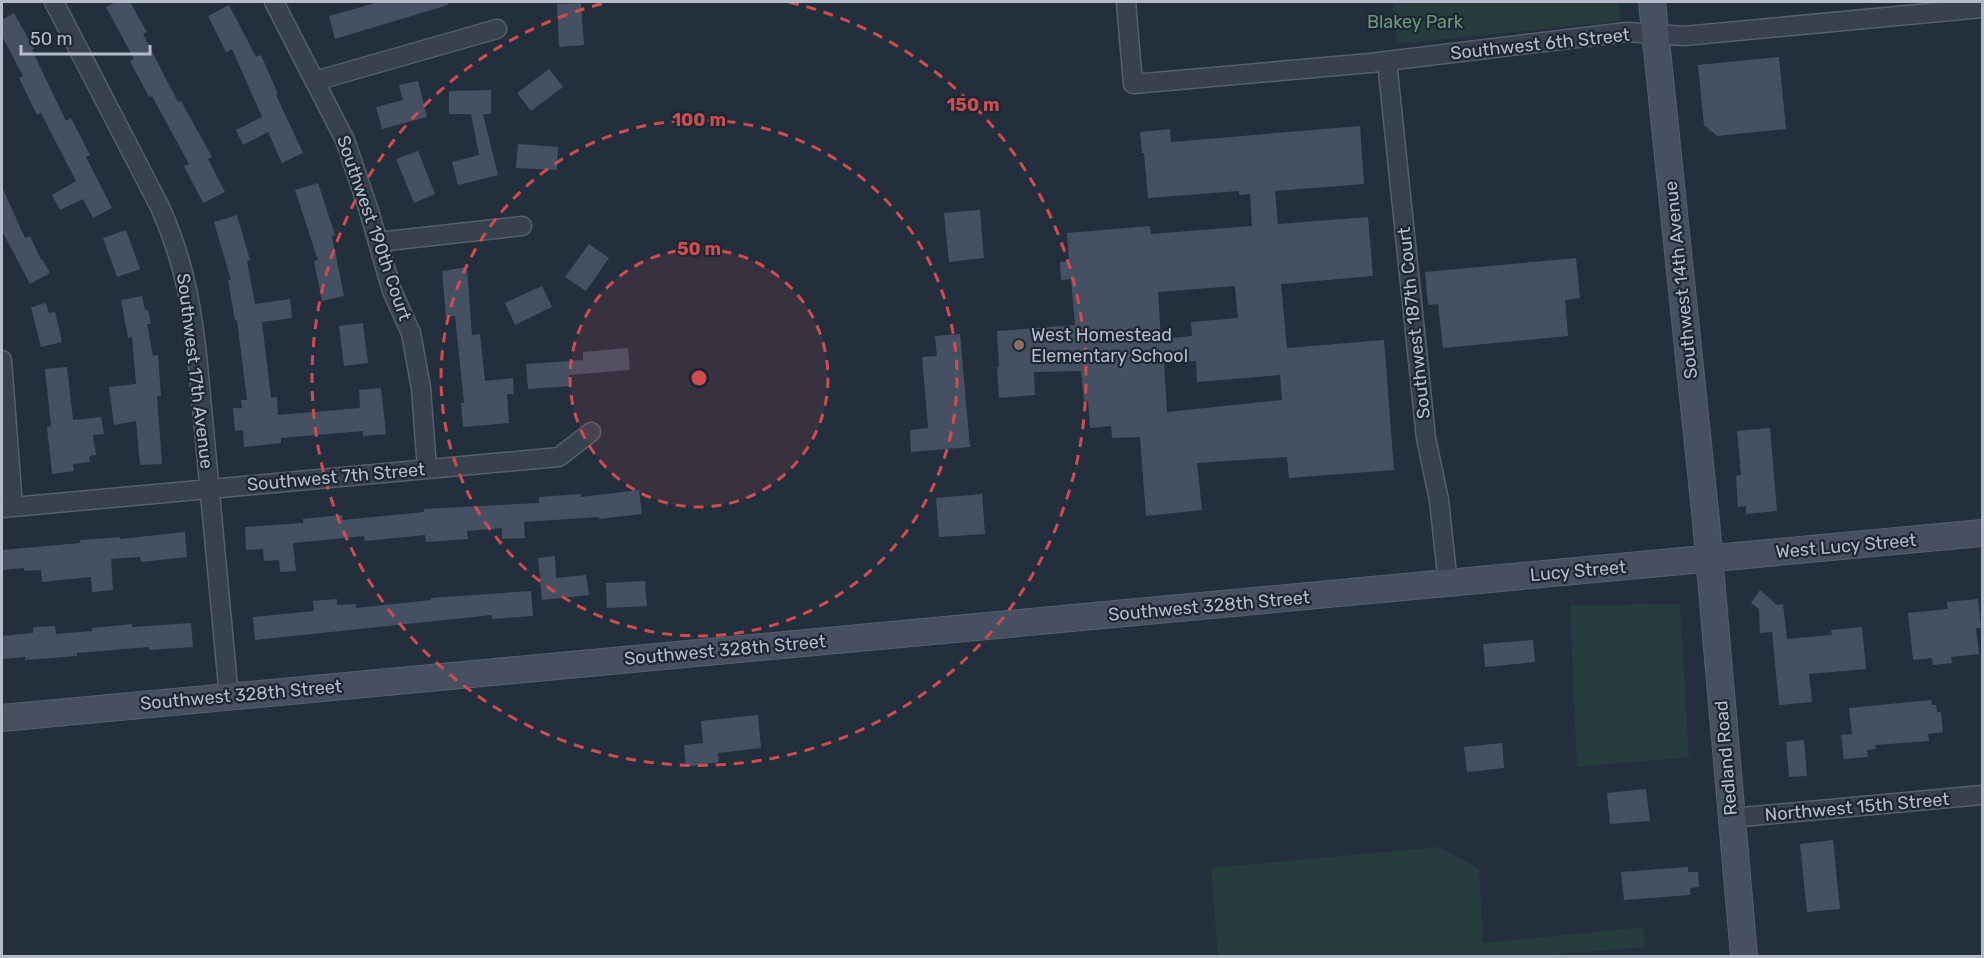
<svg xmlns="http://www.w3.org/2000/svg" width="1984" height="958" font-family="Rubik,sans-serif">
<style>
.green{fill:#263c3f}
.building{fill:#455162;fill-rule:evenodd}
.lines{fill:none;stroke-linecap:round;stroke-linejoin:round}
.street-casing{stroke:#565f6c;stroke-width:21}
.secondary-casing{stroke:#565f6c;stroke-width:28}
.street{stroke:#38414e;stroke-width:18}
.secondary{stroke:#465061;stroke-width:26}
.ring{fill:none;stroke:#ce4d50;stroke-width:3;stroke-dasharray:10 8}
.education-dot{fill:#8d6e63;stroke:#1d2633;stroke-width:2}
.labels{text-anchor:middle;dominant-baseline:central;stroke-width:4.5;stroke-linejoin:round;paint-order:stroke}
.park-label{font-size:18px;fill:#6b9a76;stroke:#1d2633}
.street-label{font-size:18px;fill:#b4bcc9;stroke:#1d2633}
.poi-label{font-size:18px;fill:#b4bcc9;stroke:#1d2633;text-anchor:start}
.centre{fill:#ce4d50;stroke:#1d2633;stroke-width:3}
.ring-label{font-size:18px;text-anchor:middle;font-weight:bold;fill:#ce4d50;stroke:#1d2633;stroke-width:4.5;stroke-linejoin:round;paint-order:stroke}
</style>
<rect width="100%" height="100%" fill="#242f3e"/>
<path class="green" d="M1393,2h226l2,19 -224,23z
M1680,604l9,153 -112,10 -7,-162z
M1439,847l40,22 4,74 161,-16 1,20 -88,7v2h-339l-7,-88z"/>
<path class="building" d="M116,2h14l17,30 -4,2 35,68 3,-1 31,56 -4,2 17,33 -22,11 -19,-37 5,-2 -37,-68 -3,1 -19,-36 4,-2 -28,-52z
M379,2h69v3l-113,34 -6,-23z
M581,3l3,42 -25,2 -2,-43z
M229,5l27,52 5,-2 17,39 -2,1 27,58 -21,10 -14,-31 -25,13 -7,-15 26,-13 -30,-68 -6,3 -18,-36z
M14,13l20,36 -2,1 34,71 5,-3 19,37 -4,2 26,51 -19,10 -10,-19 -23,11 -8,-15 24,-14 -35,-68 -4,2 -18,-37 4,-2 -21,-40v-16z
M1779,57l7,72 -69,7 -13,-11 -6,-60z
M549,69l14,18 -32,24 -14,-18z
M418,81l9,36 -45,12 -6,-22 27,-7 -4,-15z
M491,90v24h-8l15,61 -40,10 -6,-23 27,-7 -8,-41h2h-24v-23z
M1360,126l4,58 -89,7 3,33 90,-7 5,59 -92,8 6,64 97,-8 10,130 -105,8 -2,-21 -90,6 5,47 -56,6 -6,-79 -28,1 -1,-12 -21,2 -2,-27h-4l-3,-30 -47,1 1,23 -36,3 -2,-31h2l-2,-36 78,-6 -4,-46 -10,1 -1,-18 9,-1 -2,-28 83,-7 1,8 101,-8 -2,-32 -11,1v-4l-91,7 -4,-45h-2l-2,-21 30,-3 1,13zM1235,286l3,32 -47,4 1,14 -31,3 -3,-47zM1196,361l1,21 83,-7 2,25 -115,12 -3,-49z
M518,144l40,3 -1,23 -41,-2z
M418,151l17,43 -21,9 -18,-44z
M318,183l17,52 -3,1 12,60 -22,5 -8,-40 4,-1 -23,-70z
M2,187l23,51 5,-2 11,24 1,-1 8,14 -20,11 -28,-53z
M980,210l4,48 -35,4 -5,-49z
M237,215l13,45 -3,1 8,43 35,-5 2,19 -30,4 9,76 6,-1 1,18 82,-7 -1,-18 22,-2 5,46 -23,2v-5l-82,7v5l-37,4 -1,-17 -8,1 -2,-23h9l-1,-8h6l-10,-80 -2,1 -7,-41h3l-17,-58z
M126,230l14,39 -23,8 -14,-39z
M589,244l20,14 -23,33 -21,-14z
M1576,258l4,40 -15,2 3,36 -125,12 -5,-44 -10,1 -3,-33z
M467,267l5,68 8,-1 5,47 28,-3 1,16h-7l2,29 -46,4 -2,-24h3l-9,-87 -9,1 -4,-46z
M542,286l10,21 -37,18 -10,-22z
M142,296l3,14h3l3,14h-4l6,32 5,-1 3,41h-4l5,68 -22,1 -4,-44 -22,4 -5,-38 27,-3 -4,-47 -4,1 -7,-38z
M46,303l3,10 6,-1 7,30 -21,5 -10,-40z
M363,323l5,40 -24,3 -5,-40z
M960,334l10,113 -59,5 -1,-22 18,-2 -6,-71 15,-1 -2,-20z
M628,348l2,22 -61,5 1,11 -42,3 -2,-25 57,-4v-8z
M67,367l6,53 28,-3 3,17 -11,1 3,20 -7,1 1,6 -17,2 1,7 -22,3 -5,-47 4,-1 -6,-57z
M1770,428l7,83 -31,3v-8l-8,1 -2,-31 5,-1 -4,-44z
M639,490l3,24 -43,5v-2l-75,5 1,16 -23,1v-11l-35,3 1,8 -42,3 -1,-7 -60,6 -1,-5 -71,7 3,28 -16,1 -1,-12 -15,1 -1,-12 -17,1 -1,-23 58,-4v-4l39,-4 1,5 81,-8v-3l115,-6v-6l42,-3v3z
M982,494l3,40 -46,3 -3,-39z
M185,532l2,25 -46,5 -1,-5 -29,2 2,31 -21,2 -1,-15 -49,5 -1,-12 -17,1v-3l-22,2v-20l78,-7v-3l40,-3v2z
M555,556l1,22 30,-3 3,20 -47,5 -4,-42z
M645,581l2,25 -40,2 -1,-25z
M1760,590l17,15 6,-1 4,35 45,-4 -1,-5 31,-3 4,42 -57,5 3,28 -33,3 -7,-73 -12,1 -1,-24 -8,-6z
M531,591l2,25 -41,3v-4l-237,25 -2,-23 61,-6 -1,-10 24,-2v6l19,-1v4l75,-8v-2z
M1978,599l3,29h-5l3,26 -28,3 1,6 -19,2 -1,-7 -19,2 -5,-47 40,-4 -1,-7z
M191,623l2,24 -44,3v-3l-72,6v3l-52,4v-3l-23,2v-23l31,-3v-6l22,-1 1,8 36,-3v-3l40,-4v3z
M1533,640l2,22 -50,5 -2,-23z
M1931,700l1,5h4l1,7h4l2,20 -15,2 1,7 -54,4 1,4 -9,1 1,7 -24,2 -3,-24 11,-1 -3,-26z
M758,715l3,33 -43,5 1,9 -33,5 -2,-22 19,-2 -2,-22z
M1804,740l3,36 -18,1 -3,-35z
M1502,743l2,25 -37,4 -3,-25z
M1646,789l4,32 -40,3 -3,-31z
M1833,840l7,69 -33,3 -7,-68z
M1688,867v5h10l1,15 -9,1v7l-66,5 -3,-28z"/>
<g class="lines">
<g class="street-casing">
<path id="street" d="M54,2l106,205c24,54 32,99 38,158l31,332
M274,2l71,138 24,71 23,80 19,42 10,55 6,81
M1126,2l7,82 237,-21 257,-31 57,4 298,-28
M1387,61l39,377 13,62 9,84
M315,81l182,-52
M378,242l144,-16
M2,360l11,147
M2,508l557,-51 32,-25
M1731,818l251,-23"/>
</g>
<g class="secondary-casing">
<path id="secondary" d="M1652,2l54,519 38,435
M2,718l1980,-185"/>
</g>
<use href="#street" class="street"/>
<use href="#secondary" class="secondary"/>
</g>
<circle cx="699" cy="378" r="129" fill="#ce4d50" fill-opacity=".12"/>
<g class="ring">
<circle cx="699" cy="378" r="129"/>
<circle cx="699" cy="378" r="258"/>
<path d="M789 2A387 387 0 1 1 609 2"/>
</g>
<circle class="education-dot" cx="1019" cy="345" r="6"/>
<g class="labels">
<g class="park-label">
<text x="1415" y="22">Blakey Park</text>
</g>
<g class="street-label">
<text transform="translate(1540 44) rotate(-6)">Southwest 6th Street</text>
<text transform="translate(374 228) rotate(71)">Southwest 190th Court</text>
<text transform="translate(1681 280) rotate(-96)">Southwest 14th Avenue</text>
<text transform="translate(1414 323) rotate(-96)">Southwest 187th Court</text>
<text transform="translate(195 371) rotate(83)">Southwest 17th Avenue</text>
<text transform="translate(336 477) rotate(-5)">Southwest 7th Street</text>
<text transform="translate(1846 546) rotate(-5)">West Lucy Street</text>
<text transform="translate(1578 571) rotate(-5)">Lucy Street</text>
<text transform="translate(1209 606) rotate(-5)">Southwest 328th Street</text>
<text transform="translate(725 650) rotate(-5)">Southwest 328th Street</text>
<text transform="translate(241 695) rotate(-5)">Southwest 328th Street</text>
<text transform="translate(1726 758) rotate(-95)">Redland Road</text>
<text transform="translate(1857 807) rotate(-5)">Northwest 15th Street</text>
</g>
<g class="poi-label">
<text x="1031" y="335">West Homestead<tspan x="1031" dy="21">Elementary School</tspan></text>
</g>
</g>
<circle cx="699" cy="378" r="9" class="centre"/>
<g class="ring-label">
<text x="973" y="111">150 m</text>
<text x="699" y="126">100 m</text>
<text x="699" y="255">50 m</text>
</g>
<rect width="1984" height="958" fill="none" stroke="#b4bcc9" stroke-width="6"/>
<path d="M21 45v9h129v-9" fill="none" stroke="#b4bcc9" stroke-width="3"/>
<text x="30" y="45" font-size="18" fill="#b4bcc9" stroke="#1d2633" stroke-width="4.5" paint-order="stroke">50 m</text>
</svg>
